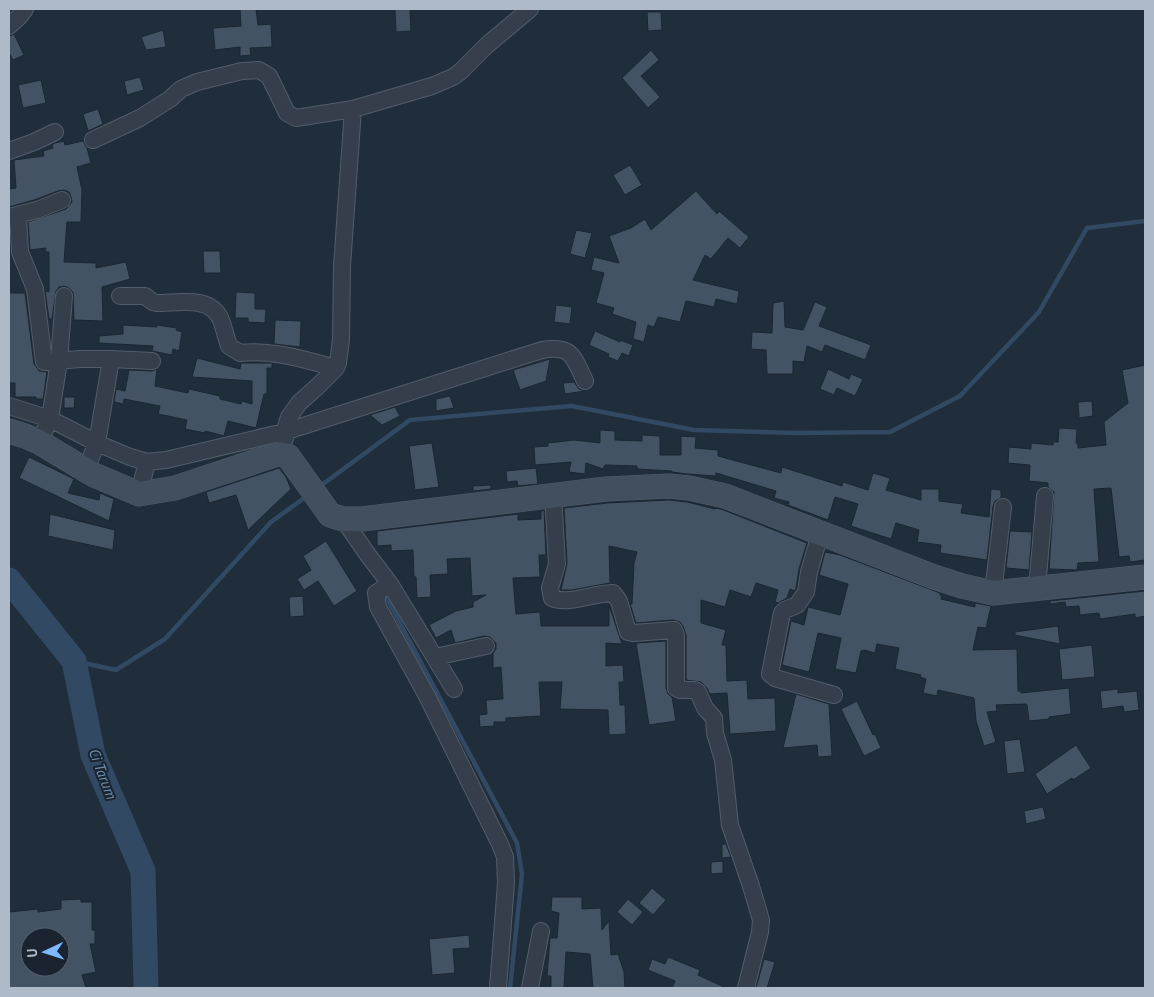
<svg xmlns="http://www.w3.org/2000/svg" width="1154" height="997" font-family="'PT Sans',sans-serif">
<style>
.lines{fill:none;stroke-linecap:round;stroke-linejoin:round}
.stream{stroke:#314962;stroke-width:4.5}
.river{stroke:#314962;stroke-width:25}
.building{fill:#435363;stroke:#1b2632;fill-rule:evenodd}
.street-casing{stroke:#525d69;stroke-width:18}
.secondary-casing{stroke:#525d69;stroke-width:25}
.street{stroke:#343f4b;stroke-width:16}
.secondary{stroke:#414f5f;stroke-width:24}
.labels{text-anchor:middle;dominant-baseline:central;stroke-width:4;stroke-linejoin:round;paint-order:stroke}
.water-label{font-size:15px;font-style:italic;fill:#6d8eae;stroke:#192430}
</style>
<rect width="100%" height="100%" fill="#202e3b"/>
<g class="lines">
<path class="stream" d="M319,487l91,-67 162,-14 122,24 102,3 94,-1 70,-36 79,-84 48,-84 58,-7
M384,593l133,250 5,31 -12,114
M74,661l42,9 49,-31 106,-117 36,-26"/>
<path class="river" d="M9,580l65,81 19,94 50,116 3,117"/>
</g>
<path class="building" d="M240,9h16l2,16 13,-1 1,23 -22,1 1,7 -11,1v-9l-25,3 -2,-22 28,-2z
M395,9h15l1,22 -15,1z
M647,12h14l1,18 -14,1z
M163,30l3,17 -20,3 -5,-13z
M14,34l10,21 -11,5 -4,-7v-17z
M651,50l8,10 -18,16 19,21 -12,11 -26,-30z
M140,77l4,13 -17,5 -3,-14z
M41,80l5,23 -23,5 -5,-23z
M98,109l5,15 -15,7 -5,-17z
M64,141l1,4 18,-4 4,7 4,15 -14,4 5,23 -1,32h-14l-3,40 32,1v5l30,-6 4,17 -28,8 1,34 -29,-1 -1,-28 -4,-4 -5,-2 -5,1 -3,4 -4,28h-3l-4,-28 4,1v-40h-4l1,-4 -16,2 -2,-28 38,-13 6,-7 -1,-5 -2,-5 -5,-2 -6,1 -24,9 -25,7v-18l7,-1 -2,-28 30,-4 -1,-5 10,-3 -1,-3 3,-2z
M630,165l12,20 -17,10 -12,-20z
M696,191l21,23 2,-3 30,26 -9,11 -12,-10 -17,21 -6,-4 -12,25 46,11 -2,13 -21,-5 -2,8 -28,-6 -6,21 -22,-5 -4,10 -6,-2 -4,17 -11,-3 3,-17 -24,-8 2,-6 -18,-5 8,-30 -13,-3 3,-13 25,6 -10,-27 22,-8 14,-9 6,11z
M576,230l16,3 -7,25 -15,-4z
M203,251h17l1,22h-17z
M236,292l19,1v16h11l-1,14 -17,-1v-4h-13z
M9,293h16l9,71 5,7 8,1 -4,27h-7v-2h-21v-14h-6z
M784,301l1,26 18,3 12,-28 12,5 -8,19 52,19 -6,15 -40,-15 -3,7 -15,-6 -3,16 -11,-1v13h-26l-1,-24 -15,-1 1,-17 20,1 1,-30z
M556,305l16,2 -2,17 -16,-2z
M275,320l26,1 -1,26 -26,-3z
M123,325l34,2v-2l20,3 -1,2 6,2 -3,19 -6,-2 -1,6 -20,-4 1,-5 -54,-3v-7l24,-2z
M595,331l25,11v-2l13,5 -4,11 -7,-3 -4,8 -10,-4 1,-3 -20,-9z
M197,358l43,11 1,-6h31v5h-5v26h-3l-8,34 -28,-7 -4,15 -19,-5v2l-20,-4 2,-9 -29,-6 2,-8 -36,-7 -1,5 -9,-2 2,-13 9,2 4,-21 23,1 5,-2 -2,17 33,7 1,-4 31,7v3l21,5 1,-3 10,3v-23l-60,-4z
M550,359l-4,22 -26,9 -7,-20z
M1145,365v195l-15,2 -1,-6 -10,1 -8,-69 -17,1 5,73 -21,1 -1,7 -28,-1 5,-77 -6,-5v-4l-19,-2 1,-16 -22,-2 1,-16 22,2v-6l22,2v-3h5l1,-14 18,1 -1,14 2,1v4l28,-3 -2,-23 24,-19 -6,-33z
M828,369l21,10 2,-5 12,5 -8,17 -18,-8 -3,7 -14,-6z
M574,382l5,7 6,2 -20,3 -2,-11z
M450,396l4,12 -18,3v-12z
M64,397h11l-1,11h-10z
M1092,401l1,15 -14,2 -1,-16z
M395,407l5,9 -18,9 -12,-10z
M600,430l15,1v9l27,1v-6l18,1v19h21v-19l15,1 -1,11 23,2v6l63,17 1,-6 60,19 1,-4 25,8 5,-17 17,5 -4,12 35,10v-11h18v12l24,3 -2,9 28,4 2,-28 10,1v8l-6,3 -2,5 -6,54 -47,-7 1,-8 -24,-3 2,-12 -23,-7 -5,16 -40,-13 7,-22 -23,-7 -7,23 -40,-15 1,-3 -15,-4 2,-7 -60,-18v3l-29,-2 -15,-2v-1l-35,-2v-3l-32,-1 -2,4 -17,-6 -1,11 -16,-2 2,-10 -36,3 -1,-18 14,-1v-3l26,-3 26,3z
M432,443l7,44 -24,3 -6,-44z
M29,457l45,22 -6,14 31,7 1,-7 14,6 -5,22 -90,-43z
M279,468l7,9 5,12 -43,41 -12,-35 -27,8 -3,-11z
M536,468l2,16 -20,2 -1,-5 -10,1 -1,-11z
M491,485v4l-18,2v-5z
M669,500l18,2 28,7v-1l6,1 86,34 -8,26 -3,19 -1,3 -5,-2 -3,9 -9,5 -3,-1 3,-12 -22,-7 -5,14 -21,-7 -5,17 -24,-7v23l25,7 -4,15h4l1,36 20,-1 1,19 27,-1 1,33 -46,3 -3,-41 -17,1 -3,-6 -6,-6 -15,-2v-45l-3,-9 -3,-4 -7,-2 -37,3 -6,-19h2l2,-41 3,-11 -28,-6 1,37 -38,7h-11l6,-27 -3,-55 43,-5z
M544,510l2,45h-7l1,22 -27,1 3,36 24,-2 1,14h68v-21l13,39 -16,-1v23l17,-1 1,17h-5l1,23h5l1,29 -17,1 -1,-25 -48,-1 2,-27h-23l2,34 -35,2v4h-12v4l-14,1 -1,-12 8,-1 -1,-14 17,-1 -2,-32 -8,1v-15l3,-4v-6l-6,-6 -6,-1 -29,7 -4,-13 -15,8 -7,-13 27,-14 17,-4v-5l13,-7 -14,1 -2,-38 -23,1 1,15 -18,1 1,22 -14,1 -1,-21h-2l-1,-27 -22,1v-6l-14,1v-15l141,-17v6l23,-1v-8z
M50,514l65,16 -2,20 -65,-14z
M1010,531l22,1 -3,38 -23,-2z
M326,541l31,50 -23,15 -16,-25 -14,9 -7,-11 14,-9 -8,-14z
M825,552l15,3 100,38v2l2,1 -1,3 34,8v-4l16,3 -5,22 -8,-1 -5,23 44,-1 1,42h3v2l48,-5 2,26 -22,3v2l-20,2 -2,-16 -1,-1 -30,1 1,6 -10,1 9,30 -12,4 -8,-25 -2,-23 -36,-8 -1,6 -14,-3 3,-14 -6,-2 1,-2 -26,-6 4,-21 -22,-4 -2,9 -11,-3 -3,1 -5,22 -21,-4 6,-31 -23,-5 -9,39 -27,-7 9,-44 13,4 4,-18 32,8 8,-31 -29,-9z
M1145,591v25l-10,2v-4l-35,5 -1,-6 -19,2 -1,-9 -13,1 -1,-5 -15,2v-3z
M303,596l1,20 -14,1 -1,-20z
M1058,626l2,18 -45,-9v-3z
M666,641v47l2,6 4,3 4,24 -27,4 -13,-82z
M1092,645l3,32 -33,3 -3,-31z
M1118,689v4l19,-2 2,19 -15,2 -1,-6 -21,3 -2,-18z
M796,694l33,10 3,52 -14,1 -1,-12 -34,3z
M857,701l16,34 2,-1 6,14 -17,8 -23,-47z
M1020,739l5,33 -18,2 -3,-33z
M1076,745l15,23 -18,12 -1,-2 -25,16 -12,-20z
M1043,807l3,12 -20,5 -2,-13z
M722,844h4l5,13 -9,1z
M723,861v12l-12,1v-12z
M652,888l14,12 -13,15 -14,-12z
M552,897h30v12l19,-1 1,22 7,-9 2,34 7,-1 6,18 1,16h-32l-3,-34 -24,-2 -2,36h-13v-12h-4l3,-38h7l2,-25 -8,-2z
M81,899v3h11v28h3v14h-5l6,28 -14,3 4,13h-77v-76l29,-3v3l23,-3v-9zM30,937h30v30h-30z
M628,899l15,13 -11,13 -15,-13z
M469,935l1,13 -17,1 2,24 -23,2 -3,-36z
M668,957l32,13 -2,5 28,13h-54l3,-7 -27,-11 4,-11 13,5z
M764,959l11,3 -8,26h-11z"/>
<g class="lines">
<g class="street-casing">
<path id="street" d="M9,26l10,-9 6,-8
M93,140l47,-22 30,-19 11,-10 16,-7 45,-11 17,-1 10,6 18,37 9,5 57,-9 79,-23 21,-9 7,-5 27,-27 43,-36
M9,151l25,-9 21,-10
M18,215l2,37 15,37 9,73 36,-3h31
M9,217l28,-7 25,-10
M120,296h25l8,6 4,1c21,0 54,-8 64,17 3,8 5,17 8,26l11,7c32,-4 65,7 96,15
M9,406l41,13 47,24 33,14 17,5 19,-2 118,-28 258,-82c30,-5 31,6 43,31
M285,439l-1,-7 5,-15 10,-14 18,-16 19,-19 2,-5 3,-23 1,-74 11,-157
M39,442l11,-23 9,-58 5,-65
M85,471l12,-28 14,-84 41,2
M139,494l8,-32
M553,495l4,69 -7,24 2,10c16,7 43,-5 61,-5l6,8 9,31 5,1 41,-3 2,5v53l4,2h15l3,2 7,16 9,10 1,15 8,27 7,65 21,61 10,34 -1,12 -14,56
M343,519l25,36 22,29 -14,9 2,14 49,89 73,148 5,13 1,26 -8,105
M820,534l-11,38 -3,20 -9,13 -12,5 -3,3 -12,61 5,4 59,17
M390,584l64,105
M1037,588l8,-92
M993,593l10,-86
M435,657l51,-11
M530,988l11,-57"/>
</g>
<g class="secondary-casing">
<path id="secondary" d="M9,431l16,5 14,6 55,33 45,19 36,-6 103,-34 10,2 42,59 13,4h19l244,-30 63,-3 20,2 36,8 209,81 28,9 31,7 152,-16"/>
</g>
<use href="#street" class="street"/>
<use href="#secondary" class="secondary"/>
</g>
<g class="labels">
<g class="water-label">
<text transform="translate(103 774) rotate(69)">Ci Tarum</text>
</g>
</g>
<rect width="1154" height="997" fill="none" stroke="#afbac8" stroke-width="20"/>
<g transform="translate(45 952) rotate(266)"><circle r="24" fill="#192430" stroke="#55606d"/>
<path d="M0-4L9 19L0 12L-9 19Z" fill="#7cb9ff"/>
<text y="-8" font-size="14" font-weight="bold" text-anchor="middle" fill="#afbac8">U</text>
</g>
</svg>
